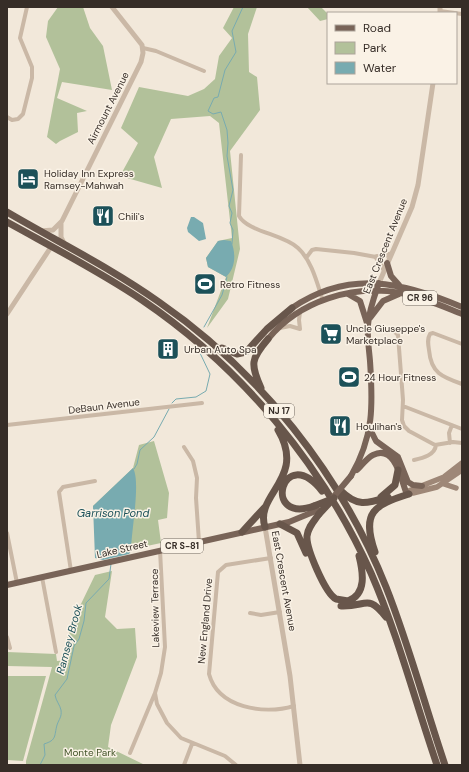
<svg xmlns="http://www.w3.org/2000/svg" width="469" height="772" font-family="'DM Sans',sans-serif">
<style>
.green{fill:#b2c19a}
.water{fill:#78abb0}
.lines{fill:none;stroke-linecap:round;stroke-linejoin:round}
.stream{stroke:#78abb0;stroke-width:1}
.minor{stroke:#cab8a6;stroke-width:4}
.tertiary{stroke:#cab8a6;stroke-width:5}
.secondary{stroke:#9e8777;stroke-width:5.5}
.primary{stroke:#796458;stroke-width:6}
.trunk{stroke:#68564b;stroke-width:7}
.primary-bridge{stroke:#796458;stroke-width:6}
.trunk-bridge{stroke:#68564b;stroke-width:7}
.labels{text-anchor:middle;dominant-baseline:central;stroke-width:3;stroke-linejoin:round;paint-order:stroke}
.shield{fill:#faf2e6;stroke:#716860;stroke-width:1}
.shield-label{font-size:9px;font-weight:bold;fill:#362d27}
.street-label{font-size:10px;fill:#362d27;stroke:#faf2e6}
.poi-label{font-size:10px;fill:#362d27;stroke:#faf2e6;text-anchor:start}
.park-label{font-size:10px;fill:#43552a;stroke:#faf2e6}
.water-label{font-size:11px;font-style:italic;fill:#1c5159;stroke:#faf2e6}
</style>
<rect width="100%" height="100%" fill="#f2e8da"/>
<path class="green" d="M58,7h25l7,21 13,18 9,44 -50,-8 -5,16 30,13 -10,2 1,19 -18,9 -4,3 -9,-7 13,-68 -14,-32 2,-16z
M234,7h23l-9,27 1,38 8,5 3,33 -30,41 10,98 -12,50 -21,29 19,-51 -18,-10 -2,-9 12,-17 14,-3 -13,-115 -9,-7 -39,3 -17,38 8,31 -42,-12 18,-33 -17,-15 18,-41 49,9 16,-7 11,-10 4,-23 13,-18 -9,-10z
M307,7h14l7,7v5l-8,2z
M154,441l15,52 -2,25 -9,2 3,23 -61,13 -7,-50 40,-38 6,-23z
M112,571l-7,46 12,12 18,-1 2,29 -26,68 -3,22 37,18h-119v-4l26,-94 -45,-1v-14l49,2 1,7 9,-1v-19l14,-35 15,-31z
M7,676h39l-23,85 -16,-1z"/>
<path class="water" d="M191,217h3l9,6 3,16 -7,2 -11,-9 -1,-4z
M224,240l7,1c5,12 5,27 -5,36l-18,-10 -2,-9 12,-17z
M133,468c8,14 -2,64 -2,83l-2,3 -26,6 -8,-2 -2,-52z"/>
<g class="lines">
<path class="stream" d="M232,244l1,-14 -3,-7 2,-10 -3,-7 4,-16 -6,-34 1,-13 -1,-13 -6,-18 -8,2 -5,-3 6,-13 4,-1 7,-27 11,-18 -4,-21 11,-24
M204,327l18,-32 5,-18
M172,403l4,-4 20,-2 10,-6 4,-17 -10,-21
M134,469l3,-5 3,-14 14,-13 15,-28
M40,765l5,-10 -1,-11c13,-4 10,-8 13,-19 2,-6 5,-8 4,-15 -1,-5 -5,-9 -6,-15l12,-16 7,-33 5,-7 5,-18 2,-18 23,-24 2,-15"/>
<path class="minor" d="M440,11l22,3
M143,48l13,3 48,20
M7,117l5,3 6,-1 5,-5 9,-36v-11l-12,-29 7,-31
M241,155l-2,61c9,16 44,18 59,32 14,13 19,35 25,53
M306,258l6,-8 4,-1 38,4 22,4
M300,312l-1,8 1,9
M280,328l10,-2 10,3
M393,330l5,5 5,65 -1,20 2,6 5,5 26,14 18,-3 9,1
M462,344l-29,-11 -3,1c-3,5 -2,10 -1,16 2,23 13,27 33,34
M403,406l59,23
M7,425l195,-22
M450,443l-1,-10 3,-8
M184,447l9,14 4,17 -1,20 3,44
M414,460c9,-2 21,-5 22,-15
M7,533l10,50
M160,550l5,97 -4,26 -6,20 2,11 10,19 14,15 44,18 11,9
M271,558l-45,7 -8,7 -9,102c9,34 55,41 85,32
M71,571l-12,-79 4,-5 32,-6
M42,577l14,75
M250,613l11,2 19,-3
M7,637l3,11
M130,753l25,-60
M184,765l8,-21"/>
<path class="tertiary" d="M440,7v6
M61,222v15l3,6
M40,231l13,-1 9,-9 79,-159 2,-9 -1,-8 -30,-38
M376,257l15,-3
M376,257l8,13
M379,283l33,-76 6,-22 15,-102
M7,314l44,-67
M265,527l25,149 10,89"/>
<path class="secondary" d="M444,484l12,4
M406,492l38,-15 18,-14
M413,493l24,-6 25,-17"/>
<path class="primary" d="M387,263l4,13 8,9
M348,294l12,7 7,22
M292,308c57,-39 111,-26 170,-1
M370,318l13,-17 16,-7
M268,339c31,-38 85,-55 133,-46 21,4 41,13 61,21
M370,429l6,12 22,16 10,25 5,3 9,1
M357,470c5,-5 10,-12 16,-15 22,-11 28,24 33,37l3,2
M351,476c23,-40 22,-71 19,-115 -1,-12 -3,-24 -2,-36 1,-15 6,-28 11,-42
M7,585l282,-63 29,-12"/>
<path class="trunk" d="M7,212c51,30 104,56 152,90 100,69 182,172 227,285 23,58 39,119 59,178
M7,222c45,25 92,49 135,78 99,67 180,164 229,273 27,62 44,128 66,192
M222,348l15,6 9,-2 21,-23 25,-21
M261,388c-11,-24 -10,-29 7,-49
M340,490c17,17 26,14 48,7
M381,497l14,-12 3,-15
M314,506c-53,19 -32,-65 8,-15
M319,514c-5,7 -11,13 -12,22 -1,12 18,57 29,63l12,2c19,-7 15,-29 11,-45
M280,524l17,9 9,20
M265,527c-11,-33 42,-48 13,-97
M242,532l23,-25
M375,552c-14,-40 -1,-47 34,-58
M341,606c26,1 26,-13 45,11"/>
<path class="primary-bridge" d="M330,501l21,-25"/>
<path class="trunk-bridge" d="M314,506l18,-7
M319,514l15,-16"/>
</g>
<defs>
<g id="hotel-square" transform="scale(1.15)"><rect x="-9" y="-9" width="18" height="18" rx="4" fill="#1c5159" stroke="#faf2e6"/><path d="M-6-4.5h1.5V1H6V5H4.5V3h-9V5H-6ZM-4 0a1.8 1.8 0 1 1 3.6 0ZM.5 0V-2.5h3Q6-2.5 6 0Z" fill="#fff"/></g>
<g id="restaurant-square" transform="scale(1.15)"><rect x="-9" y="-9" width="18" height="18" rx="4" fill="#1c5159" stroke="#faf2e6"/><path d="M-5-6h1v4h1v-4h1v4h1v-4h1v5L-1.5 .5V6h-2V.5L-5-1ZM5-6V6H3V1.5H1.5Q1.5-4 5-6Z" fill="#fff"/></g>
<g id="stadium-square" transform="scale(1.15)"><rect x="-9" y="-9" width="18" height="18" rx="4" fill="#1c5159" stroke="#faf2e6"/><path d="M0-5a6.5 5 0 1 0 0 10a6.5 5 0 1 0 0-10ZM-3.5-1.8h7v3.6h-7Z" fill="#fff"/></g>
<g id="supermarket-square" transform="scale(1.15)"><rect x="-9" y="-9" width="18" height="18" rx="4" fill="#1c5159" stroke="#faf2e6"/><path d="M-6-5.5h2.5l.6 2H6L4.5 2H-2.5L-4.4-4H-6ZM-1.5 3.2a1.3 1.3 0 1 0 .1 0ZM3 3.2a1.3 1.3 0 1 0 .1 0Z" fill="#fff"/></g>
<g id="building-square" transform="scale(1.15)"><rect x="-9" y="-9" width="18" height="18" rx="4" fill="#1c5159" stroke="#faf2e6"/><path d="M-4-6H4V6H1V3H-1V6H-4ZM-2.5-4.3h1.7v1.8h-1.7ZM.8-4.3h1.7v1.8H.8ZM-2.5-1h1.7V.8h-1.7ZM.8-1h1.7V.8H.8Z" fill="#fff"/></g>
</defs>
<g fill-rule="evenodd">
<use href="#hotel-square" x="28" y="179"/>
<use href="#restaurant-square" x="103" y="216"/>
<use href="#stadium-square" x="205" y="284"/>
<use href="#supermarket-square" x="331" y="334"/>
<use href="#building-square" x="168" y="349"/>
<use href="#stadium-square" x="349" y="377"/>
<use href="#restaurant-square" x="340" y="426"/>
</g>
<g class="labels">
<g class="shield">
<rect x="403" y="291" width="34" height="14" rx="3"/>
<rect x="264" y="404" width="30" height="14" rx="3"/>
<rect x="161" y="539" width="42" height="14" rx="3"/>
</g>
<g class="shield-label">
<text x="420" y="298">CR 96</text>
<text x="279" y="411">NJ 17</text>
<text x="182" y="546">CR S-81</text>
</g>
<g class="street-label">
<text transform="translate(108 108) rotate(-63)">Airmount Avenue</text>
<text transform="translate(385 246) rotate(-68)">East Crescent Avenue</text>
<text transform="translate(104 406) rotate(-7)">DeBaun Avenue</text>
<text transform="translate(122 549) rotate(-13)">Lake Street</text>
<text transform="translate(284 581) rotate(80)">East Crescent Avenue</text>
<text transform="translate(155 608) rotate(-91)">Lakeview Terrace</text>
<text transform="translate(205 621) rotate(-85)">New England Drive</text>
</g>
<g class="poi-label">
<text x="44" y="173">Holiday Inn Express<tspan x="44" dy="12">Ramsey-Mahwah</tspan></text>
<text x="118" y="216">Chili's</text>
<text x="220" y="284">Retro Fitness</text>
<text x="346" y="328">Uncle Giuseppe's<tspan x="346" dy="12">Marketplace</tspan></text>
<text x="184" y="349">Urban Auto Spa</text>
<text x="364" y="377">24 Hour Fitness</text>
<text x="356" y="426">Houlihan's</text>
</g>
<g class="park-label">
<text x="90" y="752">Monte Park</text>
</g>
<g class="water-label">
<text x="113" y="513">Garrison Pond</text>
<text transform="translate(69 639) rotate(-75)">Ramsey Brook</text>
</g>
</g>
<rect width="469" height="772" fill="none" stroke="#362d27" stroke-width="16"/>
<rect x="327" y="12" width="130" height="72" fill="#faf2e6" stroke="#aca39a"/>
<rect x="335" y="25" width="20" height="6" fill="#796458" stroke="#aca39a"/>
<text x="363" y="32" font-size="12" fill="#362d27">Road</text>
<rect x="335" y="42" width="20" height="12" fill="#b2c19a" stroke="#aca39a"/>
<text x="363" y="52" font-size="12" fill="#362d27">Park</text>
<rect x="335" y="62" width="20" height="12" fill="#78abb0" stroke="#aca39a"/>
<text x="363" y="72" font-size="12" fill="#362d27">Water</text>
</svg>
